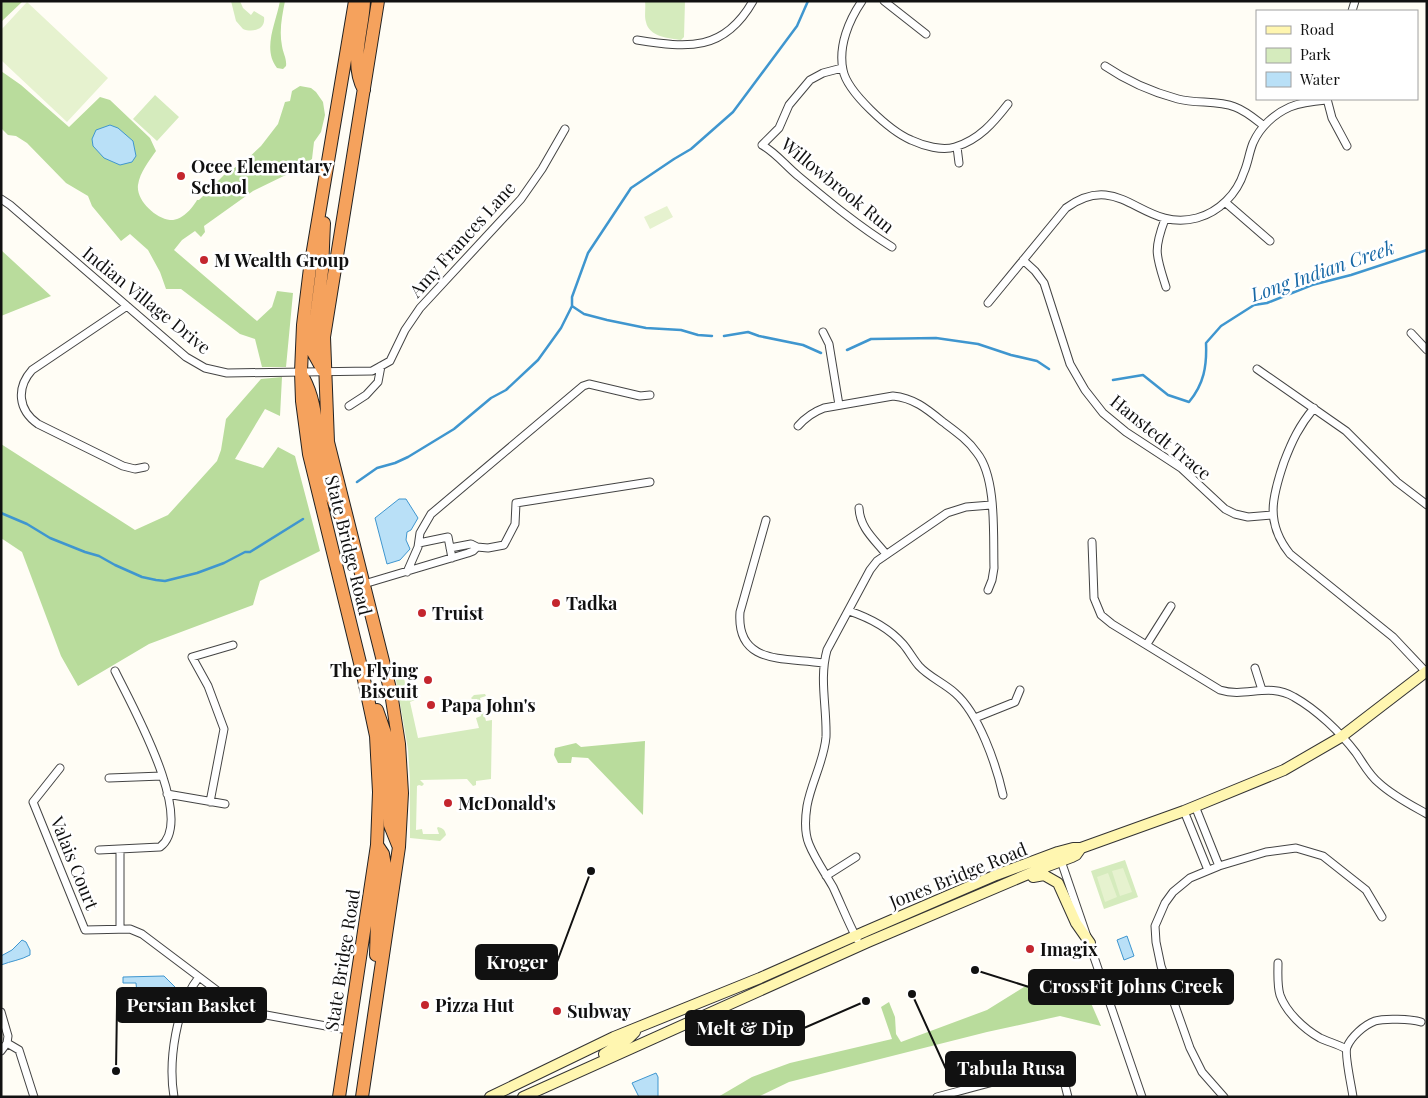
<svg xmlns="http://www.w3.org/2000/svg" width="1428" height="1098" font-family="'Playfair Display',serif">
<style>
.green{fill:#d5ebbd}
.forest{fill:#b9dc9c}
.pitch{fill:#e6f2cf}
.water{fill:#b9e0f7;stroke:#3f96cf}
.lines{fill:none;stroke-linecap:round;stroke-linejoin:round}
.stream{stroke:#3f96cf;stroke-width:2.5}
.street-casing{stroke:#444;stroke-width:9}
.secondary-casing{stroke:#333;stroke-width:12}
.highway-casing{stroke:#222;stroke-width:14}
.street{stroke:#fff;stroke-width:7}
.secondary{stroke:#fff6b0;stroke-width:10}
.highway{stroke:#f5a25d;stroke-width:12}
.poi-dot{fill:#c4262e;stroke:#fff;stroke-width:2}
.labels{text-anchor:middle;dominant-baseline:central;stroke-width:5;stroke-linejoin:round;paint-order:stroke}
.poi-label{font-size:18px;font-weight:bold;fill:#111;stroke:#fff;text-anchor:start}
.street-label{font-size:18px;fill:#111;stroke:#fff}
.water-label{font-size:19px;font-style:italic;fill:#1768a6;stroke:#fff}
.leader{fill:none;stroke:#111;stroke-width:2}
.callout-dot{fill:#111;stroke:#fff;stroke-width:2}
.callout{fill:#111;stroke:#111;stroke-width:2}
.callout-label{font-size:19px;text-anchor:middle;font-weight:bold;fill:#fff}
</style>
<rect width="100%" height="100%" fill="#fffdf5"/>
<path class="green" d="M231,1h9l3,7 8,7 3,-4 10,6c2,12 -11,16 -21,12l-7,-8z
M645,1h40l-1,36 -3,3c-12,-2 -32,-3 -35,-18 -2,-6 0,-14 -1,-21z
M155,95l24,22 -22,24 -24,-22z
M402,670l7,4 -1,3 -4,1 4,20h8l-1,2 -5,2 8,36 61,-10 -3,-10 5,-2 -4,-17h-5l-1,-1 3,-3 11,-1 1,2 -6,2 6,23 6,-1 -1,59 -15,2v4l-3,1 -6,-7 -47,1 4,4 -2,2 -3,-1 -2,1 -1,44 6,-1 1,5h16l-2,-6 1,-1c5,1 7,3 8,8l-6,6 -30,-3v-58l-2,-31 -13,-74 2,-3z
M1125,860l13,37 -34,12 -13,-38z"/>
<path class="forest" d="M1,1h22l-22,21z
M280,1h5c-3,15 -6,30 -3,45 1,7 5,13 4,20l-3,3 -6,-1c-15,-19 -1,-45 3,-67z
M1,71l20,14 48,42 31,-30 10,3 40,38 6,13c-7,10 -16,21 -18,34 -2,15 17,33 32,35 11,1 22,-11 27,-20h2l27,-27 18,-11 17,-16 17,-22 7,-22 5,-1 2,-10 8,-5 11,2 5,4 7,10 2,13 -4,17 -7,10 -2,17 -16,11 -43,21 -49,35 1,6 -4,5 -6,-6 -13,9 -8,10 83,71 15,-14 5,-16 16,2 -7,74h-24l-7,-28 -15,-5 -59,-45h-15l-6,-17 -12,-22 -18,-16 -9,7 -29,-35 -4,-10 -22,-13 -39,-40 -11,-7 -8,-1 -7,-7z
M1,250l50,46 -50,20z
M282,377l-2,39 -15,-7 -30,50 28,9 15,-21 17,9 25,95 -60,30 -7,24 -104,39 -71,42 -17,-30 -39,-104 -21,-14v-94l134,86 33,-15 49,-54 4,-11 5,-31 35,-40z
M645,741l-2,74 -55,-57 -16,-1 -1,6h-13l-4,-8 1,-7 21,-5 5,4z
M1055,974l5,13 -6,6 12,7 21,-6 14,32 -41,-10 -73,16 -198,50 -31,15h-40l34,-20 38,-14 102,-24 -11,-32 8,-5 6,15 1,17 5,8 86,-32 37,-23z"/>
<path class="pitch" d="M27,2l81,76 -41,44 -66,-62v-30z
M667,206l6,11 -23,12 -6,-12z
M1123,868l9,24 -12,4 -8,-25z
M1108,873l9,24 -12,5 -8,-25z"/>
<path class="water" d="M110,125l8,3 15,13 3,15 -4,6 -12,3 -16,-7 -11,-12 -1,-7 4,-9z
M399,499h7l12,19 -7,12 -4,2 -1,8 4,9 -10,11 -13,4 -12,-46z
M1127,936l7,20 -10,4 -7,-20z
M22,940l4,2 4,8v5c-9,5 -19,6 -29,10v-9l11,-6z
M164,976l11,11 -8,18 -8,1 -3,-15 -19,3 -1,-11h-13v-6z
M656,1073l2,4v20h-19l-7,-14z"/>
<g class="lines">
<path class="stream" d="M572,306l12,8 23,6 39,8 35,2 17,5 14,1
M724,336l24,-4 11,4 44,9 18,8
M847,350l24,-11 65,-1 42,6 33,11 26,6 12,8
M1113,380l30,-5 25,20 21,7c15,-18 18,-36 17,-59l15,-17 33,-21 13,-2 45,-18 39,-10 76,-25
M357,482l20,-14 18,-5 13,-6 46,-28 37,-31 15,-8 32,-30 23,-32 11,-22v-9l16,-44 43,-65 43,-29 17,-10 42,-37 64,-86 11,-25
M1,513l26,11 23,14 35,14 14,4 16,9 27,12 14,3 9,1 32,-8 27,-10 21,-11h5l53,-33"/>
<g class="street-casing">
<path id="street" d="M862,1c-13,19 -24,45 -19,69 4,22 47,61 68,70 13,6 31,11 44,7 24,-7 39,-25 53,-43
M884,1l42,33
M1352,11l3,-10
M637,40c51,8 87,12 116,-39
M1105,66c22,15 47,26 73,33 19,5 39,1 57,8 11,4 20,12 29,19
M842,68l-19,5 -13,7 -21,25 -10,23 -17,17c14,8 23,20 35,30 30,25 61,51 95,72
M1327,99l5,19 15,28
M957,147l2,16
M1,199l9,6 176,152 19,11 22,5 145,-2 18,-10 15,-31 15,-22 101,-109 21,-30 23,-40
M1225,202l45,39
M1165,219c-12,32 -9,36 1,68
M1023,260l12,11 9,12 26,81 15,26 18,23 23,19 55,36 44,41 10,5 13,3 25,-2
M988,303l78,-95c55,-40 76,25 131,10 22,-6 40,-24 47,-46 4,-9 5,-19 9,-29 7,-16 21,-29 37,-36 12,-5 25,-6 37,-7
M127,306l-95,64c-16,18 -14,40 6,54l85,42 12,3 10,-2
M823,332l6,12 10,61
M1411,333l16,17
M1257,369l89,62 51,51 30,23
M349,406l17,-11 12,-13 3,-16
M1314,408c-15,18 -22,33 -30,54 -12,35 -19,61 6,92l103,83 33,35
M798,426c8,-9 15,-14 26,-18l69,-12c21,2 34,13 50,26 12,9 25,18 34,31 20,25 16,83 17,115l-2,12 -4,10
M859,508c1,20 15,31 27,46
M766,520l-26,92c-4,54 46,45 83,51
M1092,542l2,56 7,17 11,9 108,66c26,8 49,-8 74,7 23,13 46,35 62,56 7,10 13,22 23,30 14,13 32,22 48,31
M419,543l29,-6 4,21
M450,548l21,-4 6,3 11,1 16,-3 11,-21 1,-21 134,-21
M407,572l11,-25 2,-14 11,-19 152,-128 6,-2 51,12 10,-1
M364,584l104,-31 5,-2 4,-4
M849,611c21,7 39,16 54,33 6,7 10,15 16,22 10,11 25,17 36,27 24,21 41,71 48,102
M1147,644l24,-38
M1255,668l7,22
M975,718l40,-16 5,-12
M60,768l-27,34 52,128 45,-1 12,5 77,58 16,11 11,6 20,6 82,15
M109,778l53,-2
M167,794l58,10
M210,802l14,-73 -16,-43 -16,-29 41,-12
M1195,806l24,60
M1184,811l24,59
M120,849v80
M99,850l61,-3c37,-27 -29,-143 -45,-176
M1060,858l82,239
M826,876l30,-19
M857,939c-9,-17 -16,-35 -24,-52 -8,-14 -18,-28 -24,-43 -5,-12 -4,-25 -2,-38 4,-23 17,-45 19,-69 1,-30 -7,-58 1,-87l43,-80 7,-9 70,-48 19,-6 25,-2
M1278,963c0,10 -1,22 2,32 6,17 24,34 40,43 8,4 18,6 26,11
M1,1012l7,24 -1,7 12,7 15,47
M1,1051l6,-8
M174,1097c-6,-36 2,-91 25,-120
M937,1097l108,-29 11,-1 6,6 6,24
M1224,1097l-22,-25 -12,-24 -29,-82 -5,-24 -1,-16 10,-23 8,-11 17,-14 29,-12 47,-14 30,-4 27,8 43,34 16,27
M1353,1097c-1,-9 -9,-43 -6,-50 4,-10 17,-22 28,-26 9,-3 36,-2 46,1"/>
</g>
<g class="secondary-casing">
<path id="secondary" d="M1033,877l11,-2 14,8 18,40 14,20
M604,1054l25,-16 6,-6
M490,1097l124,-60 146,-59 104,-46 132,-57 62,-23 15,-4h8l103,-37 100,-41 57,-33 86,-66
M523,1097l345,-155 172,-73 32,-12 4,-2 5,-7"/>
</g>
<g class="highway-casing">
<path id="highway" d="M364,90c-15,-27 -1,-59 0,-89
M323,370l-10,-18v-11l9,-70 2,-48
M303,377c15,28 12,53 18,83 4,19 10,38 19,55
M377,710l9,26 2,14 2,23v52l8,20
M376,955l1,-34 8,-55 -2,-12 -6,-9
M339,1097l38,-252 2,-53 -3,-56 -13,-61 -54,-221 -7,-53 -1,-29 2,-47 7,-57 45,-267
M362,1097l37,-250 3,-54 -3,-49 -8,-51 -63,-251 -4,-105 54,-336"/>
</g>
<use href="#street" class="street"/>
<use href="#secondary" class="secondary"/>
<use href="#highway" class="highway"/>
</g>
<g class="poi-dot">
<circle cx="181" cy="176" r="5"/>
<circle cx="204" cy="260" r="5"/>
<circle cx="556" cy="603" r="5"/>
<circle cx="422" cy="613" r="5"/>
<circle cx="428" cy="680" r="5"/>
<circle cx="431" cy="705" r="5"/>
<circle cx="448" cy="803" r="5"/>
<circle cx="1030" cy="949" r="5"/>
<circle cx="425" cy="1005" r="5"/>
<circle cx="557" cy="1011" r="5"/>
</g>
<g class="labels">
<g class="poi-label">
<text x="191" y="166">Ocee Elementary<tspan x="191" dy="21">School</tspan></text>
<text x="214" y="260">M Wealth Group</text>
<text x="566" y="603">Tadka</text>
<text x="432" y="613">Truist</text>
<text x="418" y="670" text-anchor="end">The Flying<tspan x="418" dy="21">Biscuit</tspan></text>
<text x="441" y="705">Papa John's</text>
<text x="458" y="803">McDonald's</text>
<text x="1040" y="949">Imagix</text>
<text x="435" y="1005">Pizza Hut</text>
<text x="567" y="1011">Subway</text>
</g>
<g class="street-label">
<text transform="translate(838 185) rotate(39)">Willowbrook Run</text>
<text transform="translate(462 239) rotate(-48)">Amy Frances Lane</text>
<text transform="translate(147 300) rotate(39)">Indian Village Drive</text>
<text transform="translate(1161 437) rotate(39)">Hanstedt Trace</text>
<text transform="translate(349 545) rotate(76)">State Bridge Road</text>
<text transform="translate(75 863) rotate(68)">Valais Court</text>
<text transform="translate(958 875) rotate(-22)">Jones Bridge Road</text>
<text transform="translate(342 960) rotate(-81)">State Bridge Road</text>
</g>
<g class="water-label">
<text transform="translate(1322 270) rotate(-19)">Long Indian Creek</text>
</g>
</g>
<path class="leader" d="M591 871L557 962M975 970L1029 987M116 1071L117 1005M866 1001L804 1028M912 994L946 1069"/>
<g class="callout-dot">
<circle cx="591" cy="871" r="5"/>
<circle cx="975" cy="970" r="5"/>
<circle cx="116" cy="1071" r="5"/>
<circle cx="866" cy="1001" r="5"/>
<circle cx="912" cy="994" r="5"/>
</g>
<g class="callout">
<rect x="476" y="945" width="81" height="34" rx="5"/>
<rect x="1029" y="970" width="204" height="34" rx="5"/>
<rect x="117" y="988" width="149" height="34" rx="5"/>
<rect x="686" y="1011" width="118" height="34" rx="5"/>
<rect x="946" y="1052" width="129" height="34" rx="5"/>
</g>
<g class="callout-label">
<text x="517" y="969">Kroger</text>
<text x="1131" y="993">CrossFit Johns Creek</text>
<text x="191" y="1012">Persian Basket</text>
<text x="745" y="1035">Melt &amp; Dip</text>
<text x="1011" y="1075">Tabula Rusa</text>
</g>
<rect width="1428" height="1098" fill="none" stroke="#111111" stroke-width="5"/>
<rect x="1256" y="10" width="162" height="90" fill="#ffffff" stroke="#a0a0a0"/>
<rect x="1266" y="26" width="25" height="8" fill="#fff6b0" stroke="#a0a0a0"/>
<text x="1300" y="35" font-size="15" fill="#111111">Road</text>
<rect x="1266" y="48" width="25" height="15" fill="#d5ebbd" stroke="#a0a0a0"/>
<text x="1300" y="60" font-size="15" fill="#111111">Park</text>
<rect x="1266" y="72" width="25" height="15" fill="#b9e0f7" stroke="#a0a0a0"/>
<text x="1300" y="85" font-size="15" fill="#111111">Water</text>
</svg>
